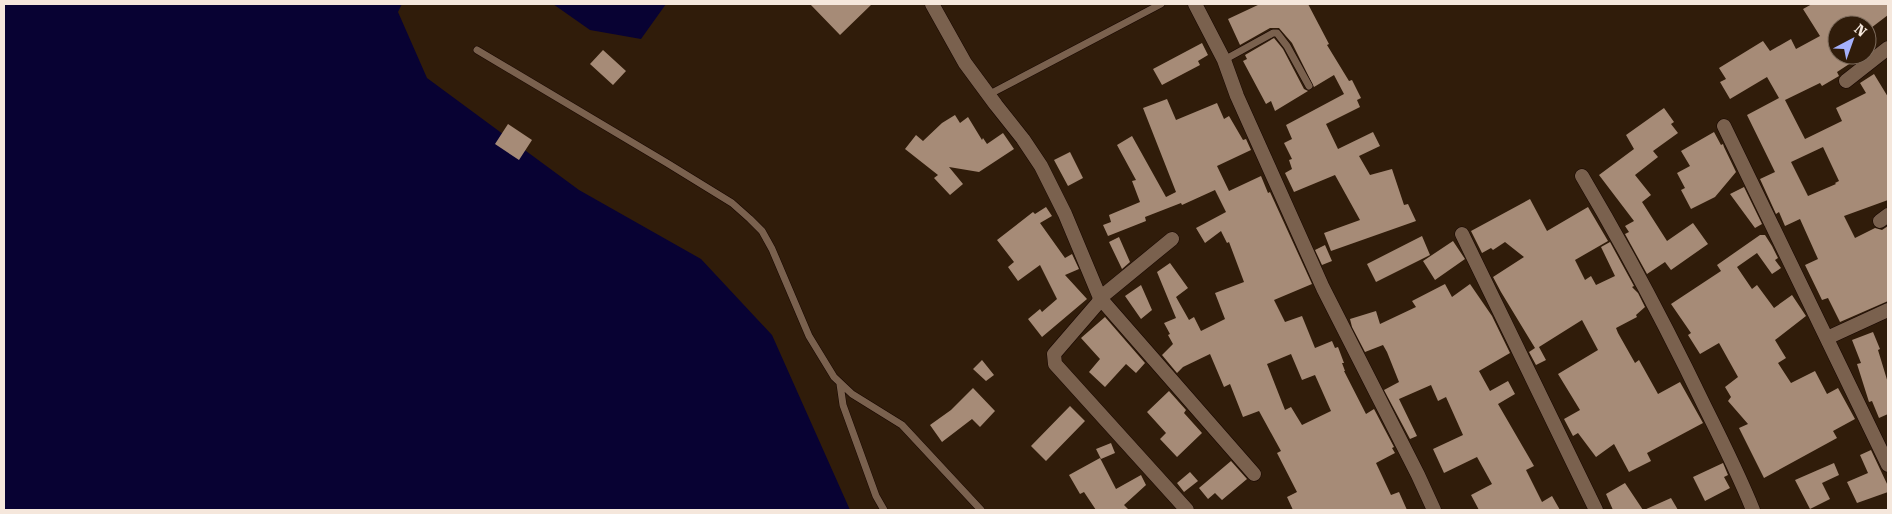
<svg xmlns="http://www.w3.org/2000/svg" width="1892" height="514" font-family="'Roboto Serif',serif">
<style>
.water{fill:#080233}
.building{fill:#a68b77;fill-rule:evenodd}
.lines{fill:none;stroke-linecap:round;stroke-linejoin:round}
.lane-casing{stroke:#170600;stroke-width:8}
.street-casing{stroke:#170600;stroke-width:15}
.lane{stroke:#7a614e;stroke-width:7}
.street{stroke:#7a614e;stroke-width:14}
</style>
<rect width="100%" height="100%" fill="#301c0a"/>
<path class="water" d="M4,4h398l-4,8 29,66 152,112 122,69 71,76 78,175h-846z
M553,4h113l-25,35 -51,-9z"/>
<path class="building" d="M810,4h62l-32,31z
M1260,4h48l21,40 -2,1 22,36 3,-1 9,18 -4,2 3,7 -34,17 12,25 35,-17 7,14 -21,10 11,19 22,-6 12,36 4,-1 8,17 -85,30 -7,-18 36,-13 -25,-45 -41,17 -9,-19 7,-4 -3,-9 3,-1 -8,-16 8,-4 -6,-14 58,-31 -10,-19 -20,12 -22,-44 -13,-15h-9l-30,17 -12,-26z
M1812,4h76v11l-21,16v-6h-30v30h26l-26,17 2,4 -17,10 -2,-3 -35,17 20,39 37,-18 -6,-13 30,-15 -6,-10 14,-9 14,23v103l-44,16 11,22 20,-10 7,2 6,-4v75l-48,21 -12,-24 -6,2 -17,-35 13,-6 -18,-40 -15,7 -6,-14 -3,2 -16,-35 15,-7 -28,-57 32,-17 -12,-21 -37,22 -10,-17 6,-3 -7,-11 44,-27 7,10 21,-12 5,10 24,-13 -17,-27zM1823,147l16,34 -4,2 1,1 -28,12 -17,-34z
M1274,38l9,11 21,40 4,2 -33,20 -4,-10 -5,3 -23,-43 4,-2 -2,-4z
M1202,43l6,12 -10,6 2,4 -38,20 -9,-16z
M603,50l23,21 -13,14 -23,-21z
M1167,99l9,21 41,-17 7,16 5,-3 14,24 3,-1 5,11 -34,16 12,25 32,-15 7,17 2,-1 42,92 -38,16 11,22 17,-6 13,32 17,-7 3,7 3,-1 6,16h-2l3,8h-1l22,43 8,-5 20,38 -2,1 3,5 -19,10 15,32 8,-3 8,18h-114l-6,-13 10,-5 -20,-39 4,-2 -22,-40 -16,6 -13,-33 -6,3 -14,-33 -27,13 -6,6 -15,-18 11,-11 -5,-9 2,-1 -6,-11 12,-5 -19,-46 13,-9 18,25 -12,9 13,23 5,-3 7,14 24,-12 -10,-26 29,-11 -15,-40 -2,1 -6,-12 -16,12 -9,-15 30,-16 -11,-22 -33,15 -1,-2 -36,14 1,4 -38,15 -5,-11 8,-3 -2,-7 31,-13 -8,-21 4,-1 -19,-35 15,-9 34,61 10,-5 -33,-84zM1291,354l11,26 13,-5 16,36 -29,14 -11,-18 -6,3 -18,-46z
M1664,108l10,14 -3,2 7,9 -25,18 5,6 -23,18 16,20 -9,7 25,39 26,-18 15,21 -37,26 -6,-8 -18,12 -22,-40 4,-2 -4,-6 9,-5 -35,-46 35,-26 -8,-14z
M955,115l5,8 8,-6 14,23 1,-2 4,6 16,-11 11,16 -35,23 -30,-5 14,17 -13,11 -16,-17 4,-3 -33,-26 11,-14 7,6 19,-18z
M508,124l24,16 -13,20 -24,-16z
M1714,132l7,13 2,-1 1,3 12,25 -21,25 -24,12 -10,-19 4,-2 -8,-15 13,-7 -9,-15z
M1070,152l13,26 -15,8 -14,-26z
M1744,187l18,37 -7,4 -25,-34z
M1530,199l17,32 41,-24 20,34 -33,19 10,20 6,-4 5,9 19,-9 -14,-29 9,-5 24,44 -2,1 6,6 7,14 -9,8 1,2 -21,11 2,5 17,30 4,-3 19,34 22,-12 23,41 -56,30 4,8 -22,11 -15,-28 -18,13 -18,-24 -5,3 -9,-17 16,-9 -22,-36 40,-24 -16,-30 -43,27 7,13 -10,5 -7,-13 6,-4 -34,-56 -8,-15 31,-20 -19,-15 -12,8 -2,-2 -9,5 -11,-22z
M1046,207l6,9 -12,7 25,35 7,-4 7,15 -14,6 22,24 -45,38 -14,-18 12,-10 2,3 15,-13 -17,-34 -22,16 -10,-14 6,-5 -17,-22 36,-28 2,2z
M1760,235h5l7,11 6,12 -3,2 6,8 -9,6 -15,-21 -20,14 15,22 5,-4 17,23 18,-13 14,21 -31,24 11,18 -8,5 13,20 24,-12 12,23 11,-6 17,31 -22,12 4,7 -73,40 -25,-50 9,-4 -20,-23 3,-4 -6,-10 13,-10 -19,-34 -19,11 -12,-19 3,-2 -20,-29 50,-33 -4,-6z
M1422,236l8,19 -54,27 -9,-18z
M1119,237l11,25 -8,7 -13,-27z
M1453,241l12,18 -30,21 -12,-19z
M1325,245l7,16 -10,4 -7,-15z
M1445,284l7,13 18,-13 22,32 18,37 -31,18 11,20 18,-10 7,13 -17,10 36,62 -8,4 16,32 10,-6 8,14h-81l-8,-15 21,-11 -15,-27 -33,16 -11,-24 30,-14 -17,-38 -8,4 -7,-16 -32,14 18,37 -7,3 -26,-49 15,-8 -12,-30 -4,-7 -18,7 -13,-25 -2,-8 26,-8 4,13 36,-17 -4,-6z
M1141,285l11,25 -11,9 -16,-23z
M1105,317l40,46 -9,10 -10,-9 -21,23 -16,-15 11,-13 -19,-21z
M1873,332l7,17 -2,1 10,33v31l-9,4 -7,-17 -3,1 -12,-38 4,-1 -9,-23z
M982,360l12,15 -8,6 -13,-12z
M973,388l22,23 -15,16 -8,-8 -30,23 -12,-17 21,-15z
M1169,391l17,19 -2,3 18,20 -25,24 -17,-18 6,-6 -19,-21z
M1070,406l15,15 -39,40 -15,-15z
M1111,443l4,10 -14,6 -5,-10z
M1871,450l17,36v6l-31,11 -10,-21 21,-9 -8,-18z
M1100,458l16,31 25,-14 5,10 -22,20 5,5h-33l-12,-18 -4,2 -11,-19z
M1231,461l16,18 -25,21 -7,-7 -7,6 -9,-11z
M1723,463l5,12 -4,2 6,11 -25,13 -12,-24z
M1834,463l5,12 -17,8 8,16 -20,10 -15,-29z
M1190,472l8,9 -14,11 -7,-9z
M1625,483l18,27h-30l-7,-16z
M1671,498l7,12h-34z"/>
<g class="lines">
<g class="lane-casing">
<path id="lane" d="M477,50l190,113 65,40 18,16 12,12 10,18 37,87 25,41 18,17 50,31 79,85
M1224,60l49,-27h4l10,13 22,40
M988,95l173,-91
M840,384l3,21 33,91 8,14"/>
</g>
<g class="street-casing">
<path id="street" d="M932,4l33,59 31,42 27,34 18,27 24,48 33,79 2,5 -2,5 -44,51 1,10 132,146
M1195,4l29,56 13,36 86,192 95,187 16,35
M1846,81l42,-33
M1724,126l164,339
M1582,176c45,76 85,152 123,231 17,34 34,68 48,103
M1880,221l8,-6
M1462,234l134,276
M1172,239l-72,59 154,176
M1827,338l61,-28"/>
</g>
<use href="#lane" class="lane"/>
<use href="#street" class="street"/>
</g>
<rect width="1892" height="514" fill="none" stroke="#f5e7dc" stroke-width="10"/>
<g transform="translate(1852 40) rotate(41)"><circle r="24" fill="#301c0a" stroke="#7f6d5e"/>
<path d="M0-4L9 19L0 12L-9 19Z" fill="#a5b1fc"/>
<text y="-8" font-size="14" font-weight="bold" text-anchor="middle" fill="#f5e7dc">N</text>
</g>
</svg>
